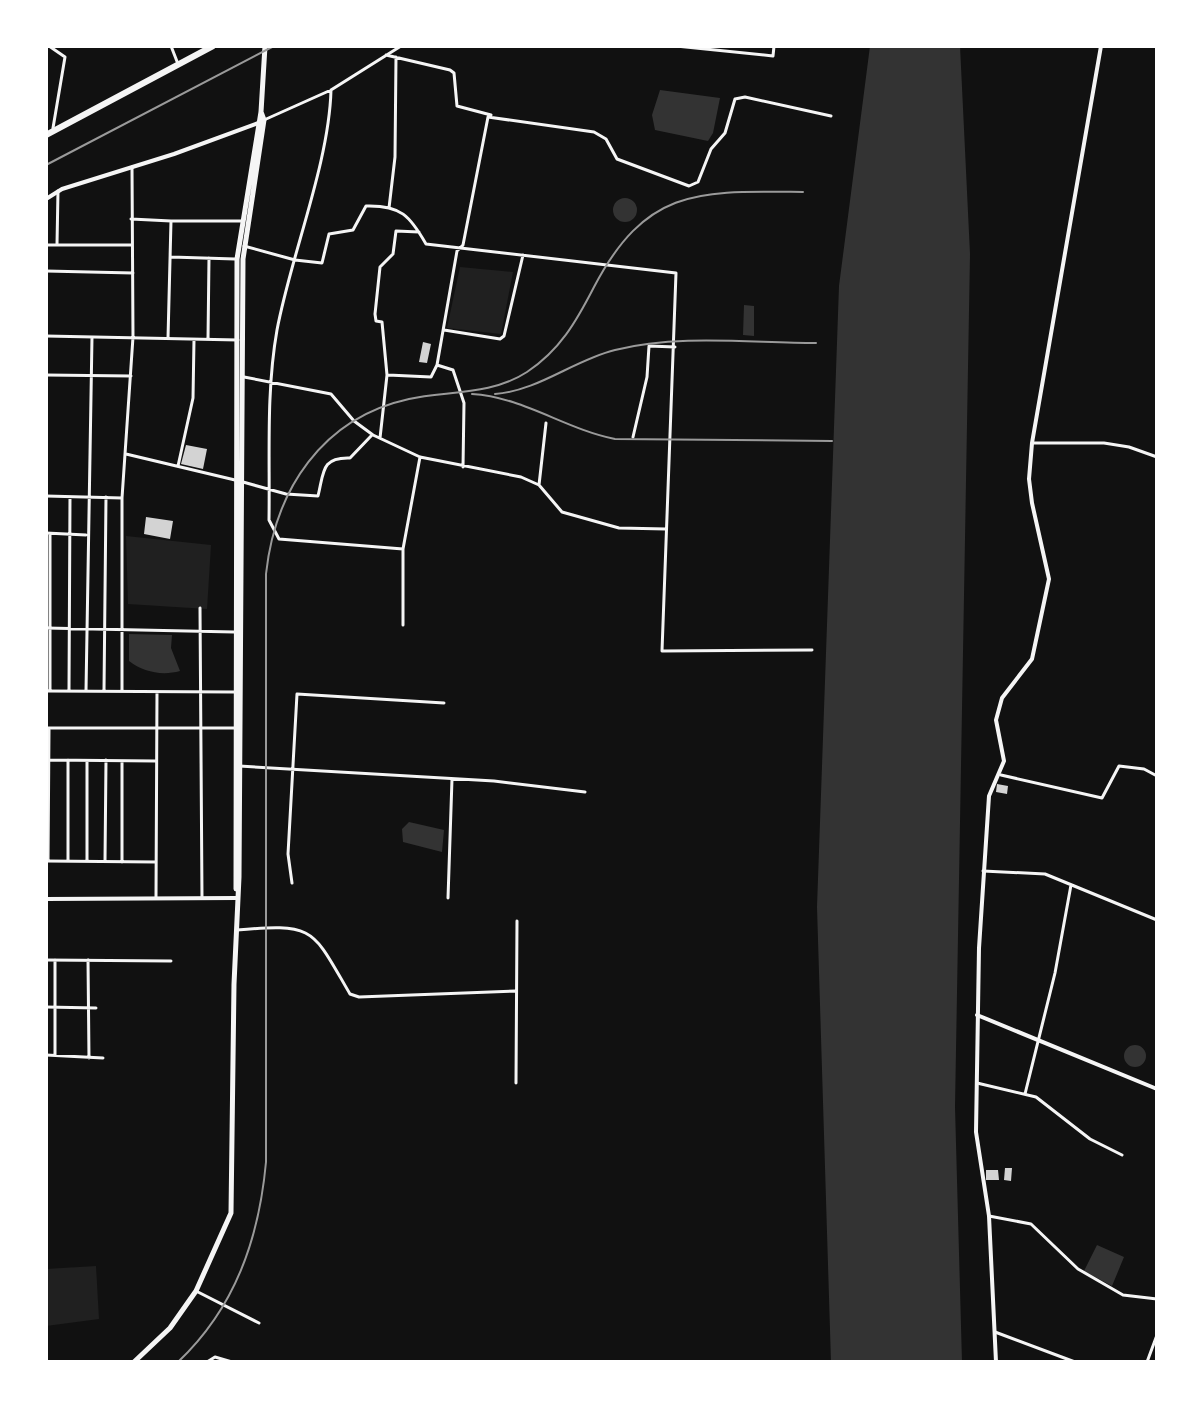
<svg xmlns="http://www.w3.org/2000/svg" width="1203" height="1408" font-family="'PT Serif',serif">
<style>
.green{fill:#202020}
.water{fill:#333}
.building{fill:#d3d3d3}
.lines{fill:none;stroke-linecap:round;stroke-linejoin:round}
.minor{stroke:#f5f5f5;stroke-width:3}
.tertiary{stroke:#f5f5f5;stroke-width:4}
.secondary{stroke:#f5f5f5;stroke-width:5}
.trunk{stroke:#f5f5f5;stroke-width:6}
.rail{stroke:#9a9a9a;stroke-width:2}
</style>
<rect width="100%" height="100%" fill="#111"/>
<path class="green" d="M460,267l53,5 -12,62 -54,-6z
M126,536l85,9 -4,64 -79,-5z
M96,1266l3,53 -53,7v-57z"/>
<path class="water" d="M870,46h90l10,208 -15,853 7,255h-131l-14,-455 22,-621z
M660,90l60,8 -7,35 -5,8 -53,-11 -3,-15z
M613 210a12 12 0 1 1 24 0a12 12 0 1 1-24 0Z
M744,305l10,1v30l-11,-1z
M129,634l43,1 -1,13 9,23c-18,5 -37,1 -51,-10z
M409,822l35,8 -2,22 -39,-10 -1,-13z
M1124 1056a11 11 0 1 1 22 0a11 11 0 1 1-22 0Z
M1097,1245l27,12 -12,29 -28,-15z"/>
<path class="building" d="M423,342l8,2 -4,19 -8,-1z
M186,445l21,4 -4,20 -22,-5z
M146,517l27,4 -3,18 -26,-5z
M997,784l11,2 -1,8 -11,-2z
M1005,1168h7l-1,13 -7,-1z
M986,1170h12l1,10h-13z"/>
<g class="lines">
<path class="minor" d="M49,46l16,11 -12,71
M171,46l7,18
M676,46l97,10 1,-10
M386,55l64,15 4,3 3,33 34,9
M331,90c-2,74 -40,165 -54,240 -11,62 -7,126 -8,190l10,19 124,10
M264,120l67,-30 70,-44
M389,208l6,-51 1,-100
M131,219l40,2 -3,117
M171,221h72
M57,244l1,-53
M46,245h86
M244,246l51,14 27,3 7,-29 24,-4 13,-24c35,-1 44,10 60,38l250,29 -14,378 150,-1
M171,257l64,2
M46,271l87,2
M444,330l56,9 4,-3 19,-81
M46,336l192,4
M208,339l1,-81
M46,375l85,1
M388,375l43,2 6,-12
M244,377l87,17 23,27 19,14 47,22 101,20 18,8 23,27 57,16 47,1
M633,437l14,-60 2,-31 26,1
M380,438l7,-63 -5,-53 -6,-1 -1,-7 5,-47 13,-13 3,-23 23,1
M1032,443h72l25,4 28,10
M126,454l109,26
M178,466l15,-68 1,-58
M463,467l1,-64 -11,-33 -16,-5 20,-114 6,-6 25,-128 106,15 12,7 11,20 72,27 9,-4 13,-33 14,-16 10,-34 10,-2 86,19
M243,482l43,12 32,2c6,-24 3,-39 32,-38l22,-23
M539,485l7,-62
M46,496l76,2
M46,533l40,2
M50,534v157
M200,608l2,290
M403,625v-76l17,-92
M46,628l188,4
M46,691l188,1
M69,691l1,-194
M86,691l6,-354
M104,691l2,-194
M122,691v-193l11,-161 -1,-170
M46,728h190
M49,760l107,1
M239,766l255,15 91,11
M1001,775l101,23 17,-32 25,3 13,7
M68,860v-100
M46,861l110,1
M48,861l1,-131
M87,861v-100
M105,861l1,-101
M122,862v-100
M983,871l62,3 112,46
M292,883l-4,-29 9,-160 147,9
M156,898l1,-206
M448,898l4,-119
M237,930c79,-7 75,-1 113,64l9,3 156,-6
M46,960l125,1
M88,960l1,98
M46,1007l50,1
M46,1055l57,3
M55,1055v-95
M516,1083l1,-162
M977,1083l59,14 54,42 32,16
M1025,1094l30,-121 16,-88
M989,1216l42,8 47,45 45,26 34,4
M196,1291l63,32
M995,1332l80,30
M207,1362l8,-5 17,5
M1147,1362l10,-27"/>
<path class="tertiary" d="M46,199l16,-10 112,-35 87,-32
M46,899l191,-1
M977,1015l180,74
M996,1362l-7,-146 -13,-84 3,-184 10,-152 15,-35 -8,-41 6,-22 30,-39 17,-80 -17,-76 -3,-24 3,-36 69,-397"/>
<path class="secondary" d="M236,889l1,-630 24,-147 4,-66
M134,1362l36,-34 26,-37 35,-78 3,-229 5,-107 4,-618 21,-139 -3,-8"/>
<path class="trunk" d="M46,135l167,-89"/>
<path class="rail" d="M46,165l228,-119
M472,394c51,3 93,35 143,45l217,2
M495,394c43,-3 79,-34 120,-44 64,-16 135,-7 201,-7
M178,1362c57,-54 81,-123 88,-200v-588c9,-84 56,-156 143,-175 39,-8 83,-4 118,-27 33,-22 49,-50 67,-85 53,-101 106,-96 209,-95"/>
</g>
<rect width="1203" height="1408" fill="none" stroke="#ffffff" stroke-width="96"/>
</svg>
